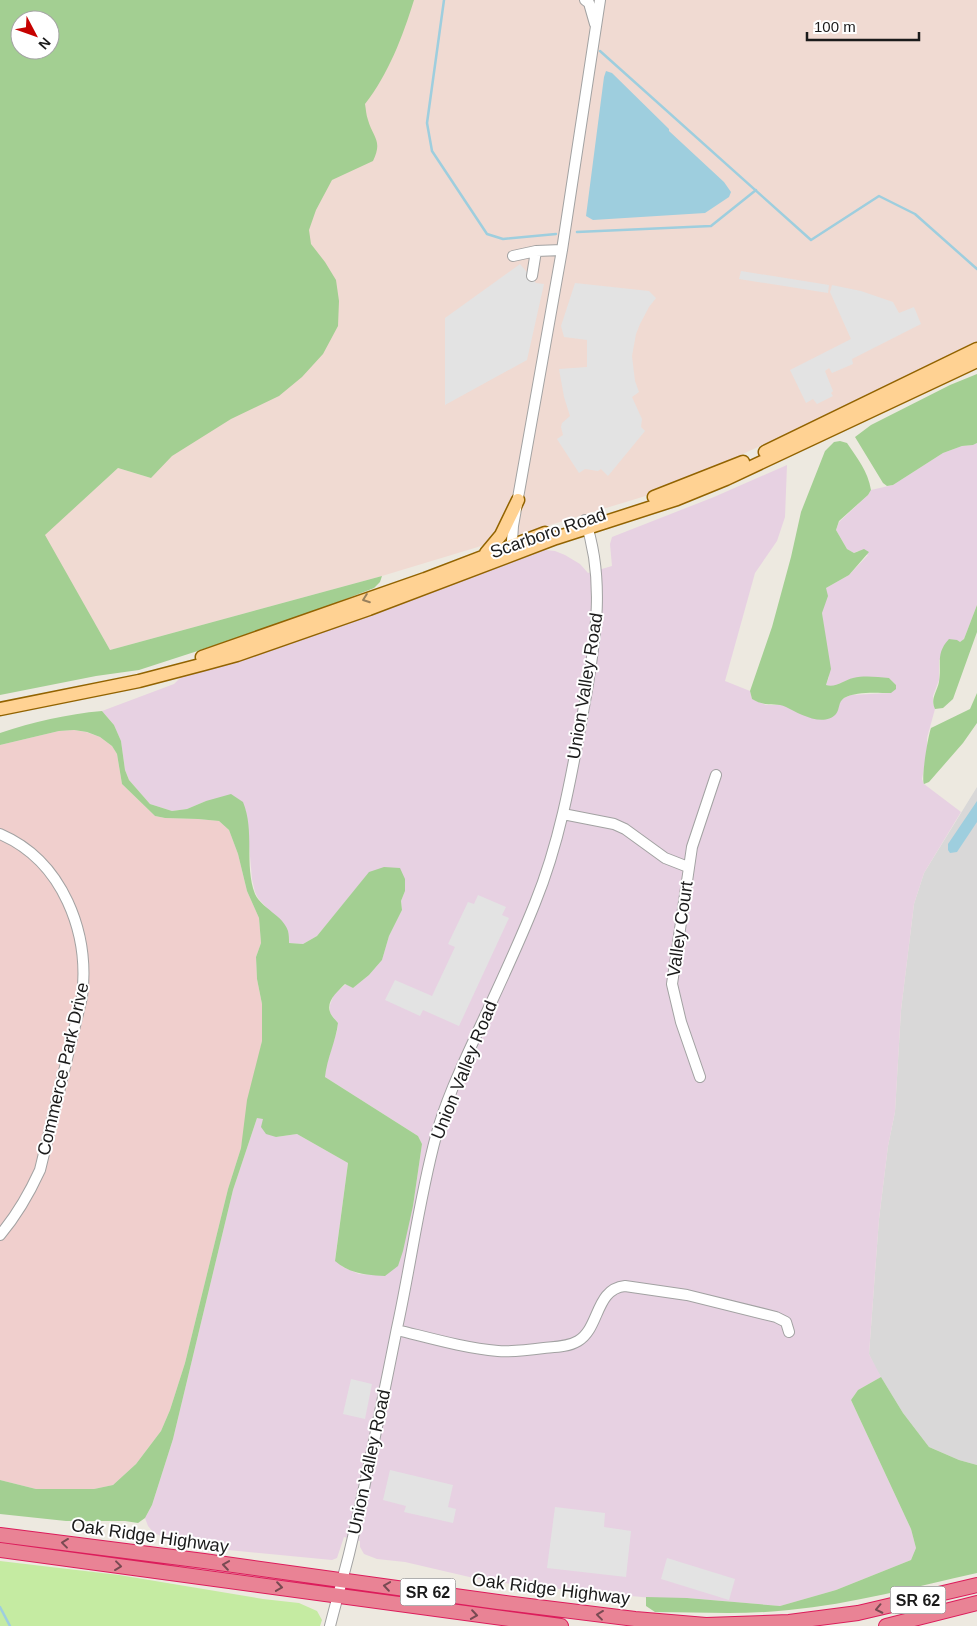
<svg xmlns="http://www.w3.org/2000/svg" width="977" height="1626" font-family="Helvetica,sans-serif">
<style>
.residential{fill:#d9d8d8}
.commercial{fill:#f0cfcd}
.industrial{fill:#e7d1e2}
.military{fill:#f0dad2}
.grass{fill:#c5eba2}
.forest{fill:#a3cf92;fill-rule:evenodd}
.parking{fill:#e3e3e3}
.water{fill:#9ecede}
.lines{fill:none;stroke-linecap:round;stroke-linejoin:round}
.stream{stroke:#9ecede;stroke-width:2.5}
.minor-casing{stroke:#a2a2a2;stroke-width:12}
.major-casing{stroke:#926300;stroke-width:15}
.highway-casing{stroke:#dc1c5b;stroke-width:16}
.minor{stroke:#fff;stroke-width:10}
.major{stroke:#ffd293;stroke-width:12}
.highway{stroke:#e98395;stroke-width:14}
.oneway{stroke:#98805d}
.oneway2{stroke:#784a52}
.labels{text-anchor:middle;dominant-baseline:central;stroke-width:4;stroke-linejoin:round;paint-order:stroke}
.shield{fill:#fff;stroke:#5f5f5f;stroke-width:1}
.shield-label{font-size:16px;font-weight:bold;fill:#1b1b1b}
.street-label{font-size:18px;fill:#1b1b1b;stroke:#fff}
</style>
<rect width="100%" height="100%" fill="#ede9e0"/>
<path class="residential" d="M977,787v678l-18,-5 -30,-13 -26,-34 -27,-44 -7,-15 10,-135 9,-73 7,-34 6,-102 13,-106 10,-31z"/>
<path class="commercial" d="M74,730l12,2 14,5 12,9 5,8 5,30 33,32 10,2 33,1 21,2 10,9 9,24 9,37 12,27 2,25 -5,14 1,22 5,25v37l-21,107 -13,41 -43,174 -15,47 -9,21 -25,33 -23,21 -19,4h-58l-36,-9v-735l59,-14z"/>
<path class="industrial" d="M977,443v162l-13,34 -25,21v20l-6,16v8l2,5 -8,29v15l-5,26 2,5 37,28 -37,61 -10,31 -13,106 -6,102 -7,34 -9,73 -10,135 12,23 -23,13 -7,10 60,129 5,19 -5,12 -75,30 -56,16 -93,-8h-35l-134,-13 -40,-6 -73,-17 -28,-3 -13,-5 -4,-7v-6l-16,-4 -7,21 -5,2 -124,-12 -38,-7 -17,-9 -5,-6 -3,-8 7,-13 21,-66 60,-249 24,-72h6l13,19 21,-3 51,29 -13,97 8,7 16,7 13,1 41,-69 9,-62 -4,-8 -93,-59 1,-11 11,-35 1,-8 -8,-10v-8l4,-11 12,-10 7,4 16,-13 13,-15 7,-24 13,-26 -1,-9 4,-10 -46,-6 -42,51 -14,8 -14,-1 -1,-11 -30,-34 -3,-6 -3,-13 -6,-69 -40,-9 -19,8 -15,2 -22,-7 -21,-24 -4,-10 -4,-29 -7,-16 -12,-14 72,-27 11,-11 100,-29 4,1 19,-9 227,-87 20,2 10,4 15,9 8,9 24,-7 -2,-22 2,-7 102,-40 73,-32 -2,52 -8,24 -22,32 -30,108 25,10 2,8 14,6h72l4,-6 9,-4 39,-2 6,-8 -7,-7h-36l-21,9 -6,-2 3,-8 -7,-64 4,-25 23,-13 19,-20 -10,-4 -4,2 -7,-4 -11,-19 3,-8 29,-27 3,-5 22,-5 50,-32 19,-7 11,-1z"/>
<path class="military" d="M230,0h747v347l-315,144 -280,85 -272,74 -66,-115 74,-67 33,10z"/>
<path class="grass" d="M0,1561l119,14 144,24 36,4 18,8 5,9 -2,6h-320z"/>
<path class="forest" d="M0,0h414c-11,36 -26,75 -49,104 1,5 1,11 3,16 5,18 15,20 5,41l-41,19 -16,30 -7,20 2,14 14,18 11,18 3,21 -1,25 -15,28 -21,23 -23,19 -48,23 -59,37 -21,22 -33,-10 -73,67 65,115 272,-74 -2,6 -6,6 -90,35 -145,47 -43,6 -96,19zM20,20h30v30h-30z
M977,374v69l-4,2 -11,1 -19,7 -50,32 -6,1 -4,-3 -28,-46 16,-12 79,-40z
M840,441l7,2c10,15 21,28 24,47l-3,5 -29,26 -3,9 11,19 7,4 10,-4 5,3 -20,23 -23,13 2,8 -6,17 9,56 -5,16c10,3 18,-5 27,-7 12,-3 24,-1 36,0l7,7v4l-5,4c-15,0 -34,-2 -47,5 -6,4 -4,11 -8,16 -13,14 -38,-1 -50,-7 -11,-5 -19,1 -34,-8l-2,-8 22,-64 19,-70 10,-45 24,-61 9,-9z
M977,605v27l-24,67 -10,9 -8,1c-5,-10 2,-17 4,-27 3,-18 -4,-28 10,-43l8,1 3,2 4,-3z
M977,693v30l-14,20 -34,39 -5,2c-3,-6 4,-48 7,-56l39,-19z
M102,711l12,14 7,16 4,29 4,10 21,24 22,7 15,-2 19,-8 25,-7 12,8c12,29 1,63 12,92 7,15 28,21 33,37 1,4 1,8 1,12l14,1 14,-8 52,-64 15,-5 16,1 5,11v12l-4,10 1,9 -13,26 -7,24 -13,15 -16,13 -8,-4c-7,7 -19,17 -15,28 1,4 6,8 8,11 -2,18 -11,35 -13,54l93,59 4,8 -9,62 -10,45 -5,15 -13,10c-18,-1 -35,-2 -50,-15l13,-98 -51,-29 -21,3 -10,-3 -5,-7 2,-8 -6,-1 -24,72 -60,249 -21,66 -7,13 -7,5 -13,-2h-59l-66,-7v-34l36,9h58l19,-4 23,-21 25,-33 9,-21 15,-47 43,-174 13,-41 6,-48 15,-59v-37l-5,-25 -1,-22 5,-14 -2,-25 -12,-27 -9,-37 -9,-24 -10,-9 -21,-2 -33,-1 -10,-2 -33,-32 -5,-30 -5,-8 -12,-9 -13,-5 -13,-2 -15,1 -59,14v-12c33,-11 67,-19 102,-22z
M881,1377l22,36 26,34 30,13 18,5v108c-62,14 -125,31 -188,37 -44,5 -90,2 -134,2l-9,-6v-9l41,1 93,8 56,-16 75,-30 5,-12 -5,-19 -60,-129 7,-10z"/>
<path class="parking" d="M520,264l16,19 8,1 -17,76 -82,45v-87z
M741,271l88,14 -1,8 -89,-14z
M575,283l74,8 7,7 -7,9 -9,17 -4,10 -4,22 3,25 4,11 -7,5 10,22 -1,8 4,4 -37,45 -7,-7 -3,2 -13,-2 -6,4 -22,-34 6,-4 -2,-8 1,-4 8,-7 -6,-19 -5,-28 28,-2v-27l-23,-3 -3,-11z
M832,285l29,6 32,11 6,11 15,-6 7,17 -69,35 1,5 -21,9 -3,-5 -4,3 8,20 -2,2 2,3 -16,8 -4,-5 -7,4 -16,-33 61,-31 -21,-47z
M478,895l28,12 -4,8 7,3 -50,108 -36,-16 -3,6 -35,-16 10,-20 37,16 23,-49 -7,-3 20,-42 6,2z
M351,1379l21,5 -7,35 -22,-5z
M390,1470l63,15 -5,22 8,2 -3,14 -49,-11 2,-6 -23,-6z
M555,1507l50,6 -1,14 27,4 -5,46 -79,-9z
M667,1558l68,21 -6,21 -68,-21z"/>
<path class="water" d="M606,71l6,2 57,56v2l55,51 7,10 -2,5 -24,16 -112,7 -7,-4 18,-139z
M977,801v21l-20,30 -7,1 -2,-3v-6z"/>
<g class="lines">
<path class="stream" d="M444,0l-17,123 5,28 55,83 16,5 53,-5
M600,51l211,189 68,-44 36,18 62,55
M577,232l134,-6 45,-36
M0,1607l10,19"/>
<g class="minor-casing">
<path id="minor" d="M585,0l4,3 6,21
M513,256l23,-5 26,-1
M532,276l4,-25
M514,550l-2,-9 1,-15 49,-276 38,-250
M563,814l51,10 11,5 40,29 23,9
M0,834c63,27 90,99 82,163l-42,173c-11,24 -23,45 -40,65
M700,1077l-19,-55 -9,-38 20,-137 24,-72
M397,1330c33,8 67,18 101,21 15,1 31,-1 46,-3 11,-1 24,-1 34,-7 22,-13 17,-52 47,-55l62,9 89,22 10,5 3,10
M330,1626c6,-24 13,-48 19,-72 18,-75 33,-151 48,-226 14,-64 22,-129 39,-192 10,-37 27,-72 43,-107 19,-41 39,-83 56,-126 27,-66 38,-137 51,-207 10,-59 19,-118 -1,-176"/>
</g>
<g class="major-casing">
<path id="major" d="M765,452l212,-103
M654,497l89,-35
M486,553l15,-18 17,-35
M202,657l223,-78 120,-46
M0,709l139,-28 65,-17 33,-9 132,-46 187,-71 121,-39 49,-20 251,-118"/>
</g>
<g class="highway-casing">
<path id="highway" d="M0,1535l204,26 294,41 137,17 71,6 83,-3 69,-9 119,-28
M0,1550l561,76
M886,1626l91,-23"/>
</g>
<use href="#minor" class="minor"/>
<use href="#major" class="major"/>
<use href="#highway" class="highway"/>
</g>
<defs><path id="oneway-chevron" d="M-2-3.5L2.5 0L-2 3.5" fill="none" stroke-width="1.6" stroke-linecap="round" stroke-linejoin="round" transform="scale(1.25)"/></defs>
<use class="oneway" href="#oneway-chevron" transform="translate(366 599) rotate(160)"/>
<g class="oneway2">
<use href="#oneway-chevron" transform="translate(65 1543) rotate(-173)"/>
<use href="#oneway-chevron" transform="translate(226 1565) rotate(-172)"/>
<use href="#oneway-chevron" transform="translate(118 1566) rotate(7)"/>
<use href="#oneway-chevron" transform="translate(387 1586) rotate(-172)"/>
<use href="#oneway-chevron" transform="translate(279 1587) rotate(8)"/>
<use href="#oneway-chevron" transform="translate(879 1609) rotate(168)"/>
<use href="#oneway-chevron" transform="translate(474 1615) rotate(8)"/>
<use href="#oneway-chevron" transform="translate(600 1615) rotate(-173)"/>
</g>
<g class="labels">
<g class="shield">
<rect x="400.5" y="1578.5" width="55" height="27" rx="4"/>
<rect x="890.5" y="1586.5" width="55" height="27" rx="4"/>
</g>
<g class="shield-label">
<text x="428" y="1592">SR 62</text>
<text x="918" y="1600">SR 62</text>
</g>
<g class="street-label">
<text transform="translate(548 533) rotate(-19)">Scarboro Road</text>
<text transform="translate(585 686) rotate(-81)">Union Valley Road</text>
<text transform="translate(680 929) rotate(-82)">Valley Court</text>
<text transform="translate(63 1069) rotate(-77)">Commerce Park Drive</text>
<text transform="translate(464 1070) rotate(-68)">Union Valley Road</text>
<text transform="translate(369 1462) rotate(-78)">Union Valley Road</text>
<text transform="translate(150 1536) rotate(8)">Oak Ridge Highway</text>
<text transform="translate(551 1589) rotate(7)">Oak Ridge Highway</text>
</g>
</g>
<g transform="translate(35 35) rotate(131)"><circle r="24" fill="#ffffff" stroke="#a4a4a4"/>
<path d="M0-4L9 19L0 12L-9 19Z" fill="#c60200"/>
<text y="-8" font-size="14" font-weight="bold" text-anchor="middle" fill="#1b1b1b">N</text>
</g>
<path d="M807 32v8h112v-8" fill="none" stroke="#1b1b1b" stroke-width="2.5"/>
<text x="814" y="32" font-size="15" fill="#1b1b1b" stroke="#ffffff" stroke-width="4" paint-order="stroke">100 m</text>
</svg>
